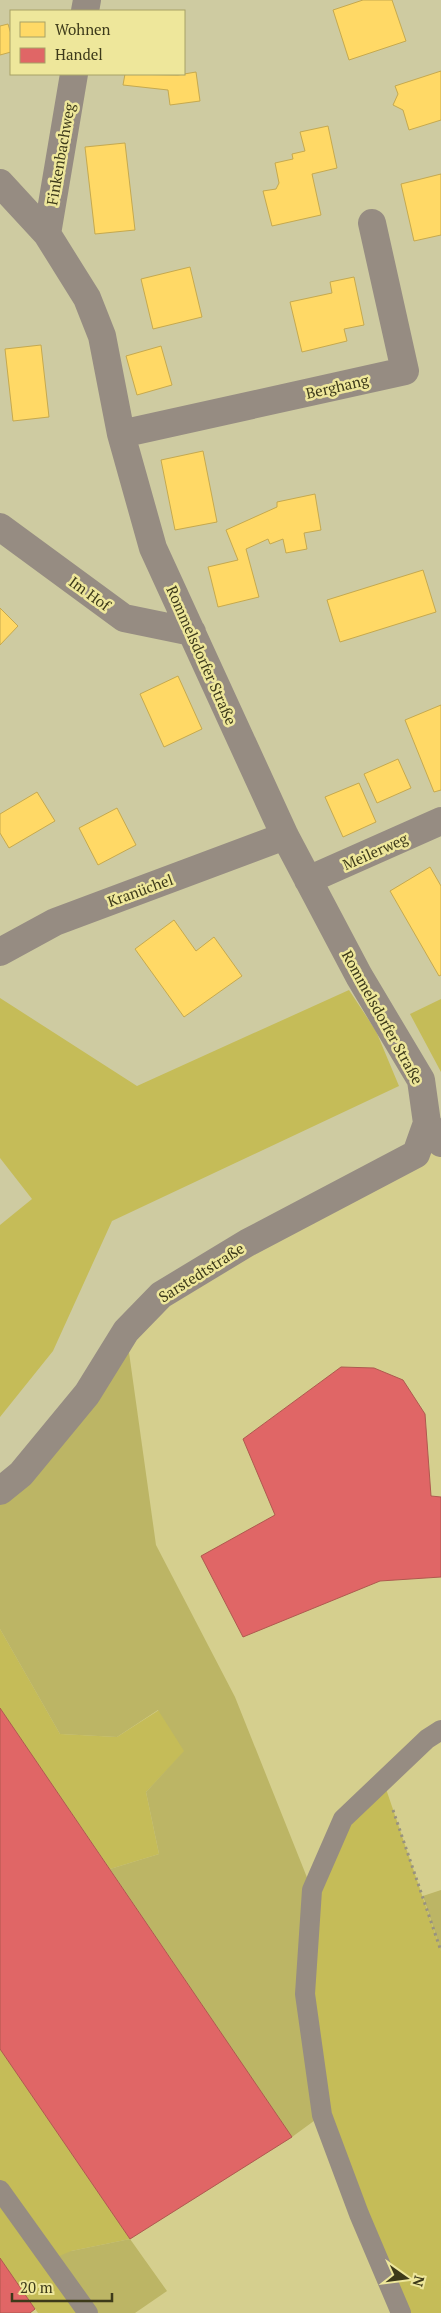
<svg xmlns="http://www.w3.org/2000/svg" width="441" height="2313" font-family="'PT Serif',serif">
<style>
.built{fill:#d5cf8e}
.green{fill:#c5bc58}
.forest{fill:#bcb565}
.homes{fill:#ffd966;stroke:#c5a94f}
.shops{fill:#e06666;stroke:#af594f}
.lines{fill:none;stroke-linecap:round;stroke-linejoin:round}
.path{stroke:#98927f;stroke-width:3;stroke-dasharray:2.5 4;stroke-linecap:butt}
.service{stroke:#968c82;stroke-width:20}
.minor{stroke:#968c82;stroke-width:28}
.labels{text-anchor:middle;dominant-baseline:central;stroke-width:5;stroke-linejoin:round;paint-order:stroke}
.street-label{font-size:15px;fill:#3d3a1a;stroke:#eee79b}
</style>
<rect width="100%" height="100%" fill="#cecba1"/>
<path class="built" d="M441,1143v1170h-441v-822l126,-160z"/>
<path class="green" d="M349,990l27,41 23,55 -287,135 -59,130 -53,66v-192l32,-26 -32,-41v-160l137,88z
M441,999v73l-31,-58z
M0,1629l60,105 57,3 42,-27 26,41 -39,41 13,62 -49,15 -110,-161z
M383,1780l58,171v362h-40l-79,-198 -17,-121 7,-104 31,-71z
M0,2049l130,190 -59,12 17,62h-50l-38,-55z"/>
<path class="forest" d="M126,1331l30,214 79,152 77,193 -7,104 17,121 -30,22 -182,-268 49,-15 -13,-62 38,-41 -26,-41 -41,27 -57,-3 -60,-105v-138z
M441,1890v61l-18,-55z
M130,2239l37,52 -32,22h-47l-38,-53 21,-9z"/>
<path class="homes" d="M363,0h29l14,41 -57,19 -16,-50z
M8,24l3,10v18l-11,3v-29z
M441,71v49l-32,10 -6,-20 -10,-5 5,-11 -3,-8z
M196,72l4,29 -30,4 -2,-15 -45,-5 2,-11 53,1z
M328,126l9,42 -25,6 9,41 -49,11 -9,-35 13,-2 3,-6 -4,-20 18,-4 -1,-5 13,-3 -5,-19z
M125,143l10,87 -40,4 -10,-87z
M441,174v61l-27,6 -13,-57z
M190,267l12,50 -49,12 -12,-50z
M354,277l10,48 -20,4 3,12 -45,11 -12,-50 42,-9 -2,-11z
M41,345l8,72 -36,4 -8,-72z
M161,346l11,39 -35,10 -11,-39z
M203,451l14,71 -42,8 -14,-70z
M315,494l6,36 -17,3 3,16 -21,4 -3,-14 -13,5 -2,-5 -22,10 13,48 -41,10 -10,-40 30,-7 -12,-30 51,-23v-5z
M423,570l13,42 -96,30 -13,-42z
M0,608l18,18 -18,19z
M178,676l24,53 -38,18 -24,-53z
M441,705v85l-7,2 -29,-72z
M398,759l13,29 -34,15 -13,-29z
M359,783l17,39 -33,15 -18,-40z
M37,792l18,29 -46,27 -9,-15v-19z
M117,808l19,37 -38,20 -19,-37z
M430,867l11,19v89l-2,1 -49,-85z
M174,920l22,31 18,-14 28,39 -58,41 -49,-68z"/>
<path class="shops" d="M341,1367l33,1 29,12 22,34 6,82 10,1v80l-61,4 -137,56 -42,-81 74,-41 -32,-76z
M0,1708l292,429 -162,102 -130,-190z
M0,2258l35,51 -5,4h-30z"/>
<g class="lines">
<path class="path" d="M393,1810l48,141"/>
<path class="service" d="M0,2190l88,123
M401,2313l-42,-99 -37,-99 -17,-121 7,-104 31,-71 84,-80 14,-9"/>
<path class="minor" d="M85,11l2,-11
M0,183l47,51 40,64 15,38 19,98 32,114 132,288 74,140 62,104 6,43 14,20
M47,234l27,-160
M121,434l284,-63 -33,-148
M0,527l124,91 68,14
M308,880l133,-59
M0,952l55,-30 230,-86
M0,1491l21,-17 66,-80 39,-63 35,-36 86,-52 169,-89 11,-31"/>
</g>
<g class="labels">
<g class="street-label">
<text transform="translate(60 154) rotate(-80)">Finkenbachweg</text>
<text transform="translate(337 386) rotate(-13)">Berghang</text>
<text transform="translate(90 593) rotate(36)">Im Hof</text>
<text transform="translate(202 655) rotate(66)">Rommelsdorfer Straße</text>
<text transform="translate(375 851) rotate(-24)">Meilerweg</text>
<text transform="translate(140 890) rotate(-20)">Kranüchel</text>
<text transform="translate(383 1017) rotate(61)">Rommelsdorfer Straße</text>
<text transform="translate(201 1272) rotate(-32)">Sarstedtstraße</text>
</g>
</g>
<rect x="10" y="10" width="175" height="65" fill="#eee79b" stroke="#a7a267"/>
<rect x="20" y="22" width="25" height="15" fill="#ffd966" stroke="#a7a267"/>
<text x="55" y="35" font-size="15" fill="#3d3a1a">Wohnen</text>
<rect x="20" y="48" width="25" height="15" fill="#e06666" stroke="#a7a267"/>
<text x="55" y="60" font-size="15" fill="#3d3a1a">Handel</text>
<g transform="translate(406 2278) rotate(104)" stroke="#eee79b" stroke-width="4" paint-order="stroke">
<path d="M0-4L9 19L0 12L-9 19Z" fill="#3d3a1a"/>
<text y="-8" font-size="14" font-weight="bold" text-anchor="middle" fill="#3d3a1a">N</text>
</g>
<path d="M12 2293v8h100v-8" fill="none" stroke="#3d3a1a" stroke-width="2.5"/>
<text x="20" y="2293" font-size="15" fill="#3d3a1a" stroke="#eee79b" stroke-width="4" paint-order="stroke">20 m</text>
</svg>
